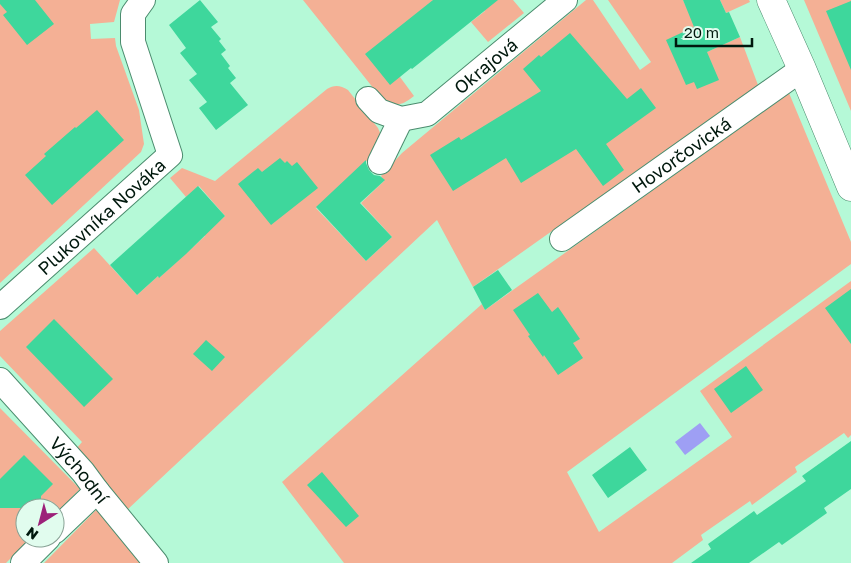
<svg xmlns="http://www.w3.org/2000/svg" width="851" height="563" font-family="'Golos Text',sans-serif">
<style>
.green{fill:#f4b095}
.water{fill:#9e9ff4}
.building{fill:#3ed79c}
.lines{fill:none;stroke-linecap:round;stroke-linejoin:round}
.minor-casing{stroke:#4b8c6e;stroke-width:26}
.tertiary-casing{stroke:#4b8c6e;stroke-width:29}
.minor{stroke:#fff;stroke-width:24}
.tertiary{stroke:#fff;stroke-width:28}
.labels{text-anchor:middle;dominant-baseline:central;stroke-width:4;stroke-linejoin:round;paint-order:stroke}
.street-label{font-size:18px;fill:#00180d;stroke:#e1fcee}
</style>
<rect width="100%" height="100%" fill="#b5f9d7"/>
<path class="green" d="M0,0h120l-6,22 -24,2 1,15 24,-1 1,8 23,64 5,34 -3,8 -141,131z
M303,0h130l-33,77 14,19c-13,10 -17,11 -32,3z
M476,0h37l11,13 -36,29 -17,-20 14,-11z
M586,0h7l47,70 11,-8 -43,-62h75l24,52 33,-15 18,48 -285,202 -36,-67 -310,290 -51,-61 6,-7 -82,-86v-25l94,-83 43,47 21,-19 2,1 45,-41 -1,-1 21,-19 -26,-30 -13,11 -16,-19 12,-10 33,13 112,-92c7,-4 13,-4 21,1l30,38 3,7 -8,20 -57,53 50,53 26,-24 -31,-34 23,-22 -3,-5 21,-23z
M720,0h29l1,2 -24,11z
M804,0h47v111z
M789,93l62,149v22l-284,208 32,60 133,-95 -32,-46 151,-110v154l-3,3 -4,-5 -49,34 2,5 -45,33 -2,-4 -49,34 2,5 -31,23h-328l-62,-81 200,-178 3,6z
M0,408l80,81 -25,25v-6h-30v30h6l-25,25h-6z
M97,509l44,54h-97z"/>
<path class="water" d="M700,423l10,13 -25,19 -10,-13z"/>
<path class="building" d="M0,0h35l19,24 -27,21 -24,-30 4,-3 -7,-8z
M200,0l18,22 -7,5 10,12 -2,2 7,9 -5,4 9,12 -2,2 8,10 -6,5 18,22 -32,25 -17,-22 8,-6 -18,-22 8,-6 -17,-21 6,-5 -17,-23z
M433,0h65l-86,69 -1,-1 -21,17 -25,-31z
M683,0h37l6,13 3,-1 11,25 -33,15 12,28 -22,9 -3,-7 -8,3 -20,-45 28,-13z
M851,1v69l-25,-59z
M570,33l57,66 14,-11 15,20 -50,36 18,26 -21,16 -27,-37 -55,34 -15,-25 -53,33 -23,-36 29,-18 2,3 80,-49 -18,-22 16,-14 2,2z
M97,110l27,30 -72,65 -27,-30 21,-19 -2,-2 31,-27 1,1z
M280,158l5,5 2,-2 5,5 5,-4 21,26 -47,37 -33,-41 20,-16 4,4z
M366,160v3l3,7 5,5 6,1 5,4 -25,23 32,34 -26,24 -50,-54z
M198,186l27,30 -39,38 -27,24 -1,-2 -21,19 -27,-30z
M498,270l14,20 -27,20 -12,-23z
M851,289v55l-26,-36z
M538,293l14,19 6,-5 22,32 -7,4 10,15 -25,17 -14,-20 -1,2 -15,-21 2,-1 -17,-25z
M54,319l59,60 -29,28 -58,-60z
M206,340l19,17 -13,14 -19,-17z
M746,366l17,24 -32,23 -17,-24z
M851,441v48l-27,19 3,5 -45,32 -3,-3 -30,21h-58l20,-14 -3,-5 46,-33 3,4 13,-9 36,-25 -4,-5z
M630,447l17,23 -39,28 -16,-23z
M24,455l29,29 -12,12v10l-9,-1 -3,3h-29v-29z
M322,472l37,44 -13,11 -39,-42z"/>
<g class="lines">
<g class="minor-casing">
<g id="minor">
<path id="s1" d="M368,99l11,12 22,8 26,-5 138,-114"/>
<path d="M380,162l21,-43"/>
<path id="s2" d="M562,239l240,-170"/>
<path id="s3" d="M0,307l170,-152 -37,-113v-28l10,-14"/>
<path id="s4" d="M0,380l83,92 14,19 59,72"/>
<path d="M55,531l42,-40"/>
<path d="M23,563l25,-25"/>
</g>
</g>
<g class="tertiary-casing">
<path id="tertiary" d="M771,0l31,69 49,118"/>
</g>
<use href="#minor" class="minor"/>
<use href="#tertiary" class="tertiary"/>
</g>
<g class="labels">
<g class="street-label">
<text stroke="none"><textPath href="#s1" startOffset="142">Okrajová</textPath></text>
<text stroke="none"><textPath href="#s2" startOffset="146">Hovorčovická</textPath></text>
<text stroke="none"><textPath href="#s3" startOffset="136">Plukovníka Nováka</textPath></text>
<text stroke="none"><textPath href="#s4" startOffset="120">Východní</textPath></text>
</g>
</g>
<g transform="translate(40 523) rotate(216)"><circle r="24" fill="#e1fcee" stroke="#87a194"/>
<path d="M0-4L9 19L0 12L-9 19Z" fill="#9c2179"/>
<text y="-8" font-size="14" font-weight="bold" text-anchor="middle" fill="#00180d">N</text>
</g>
<path d="M676 38v8h76v-8" fill="none" stroke="#00180d" stroke-width="2.5"/>
<text x="684" y="38" font-size="15" fill="#00180d" stroke="#e1fcee" stroke-width="4" paint-order="stroke">20 m</text>
</svg>
